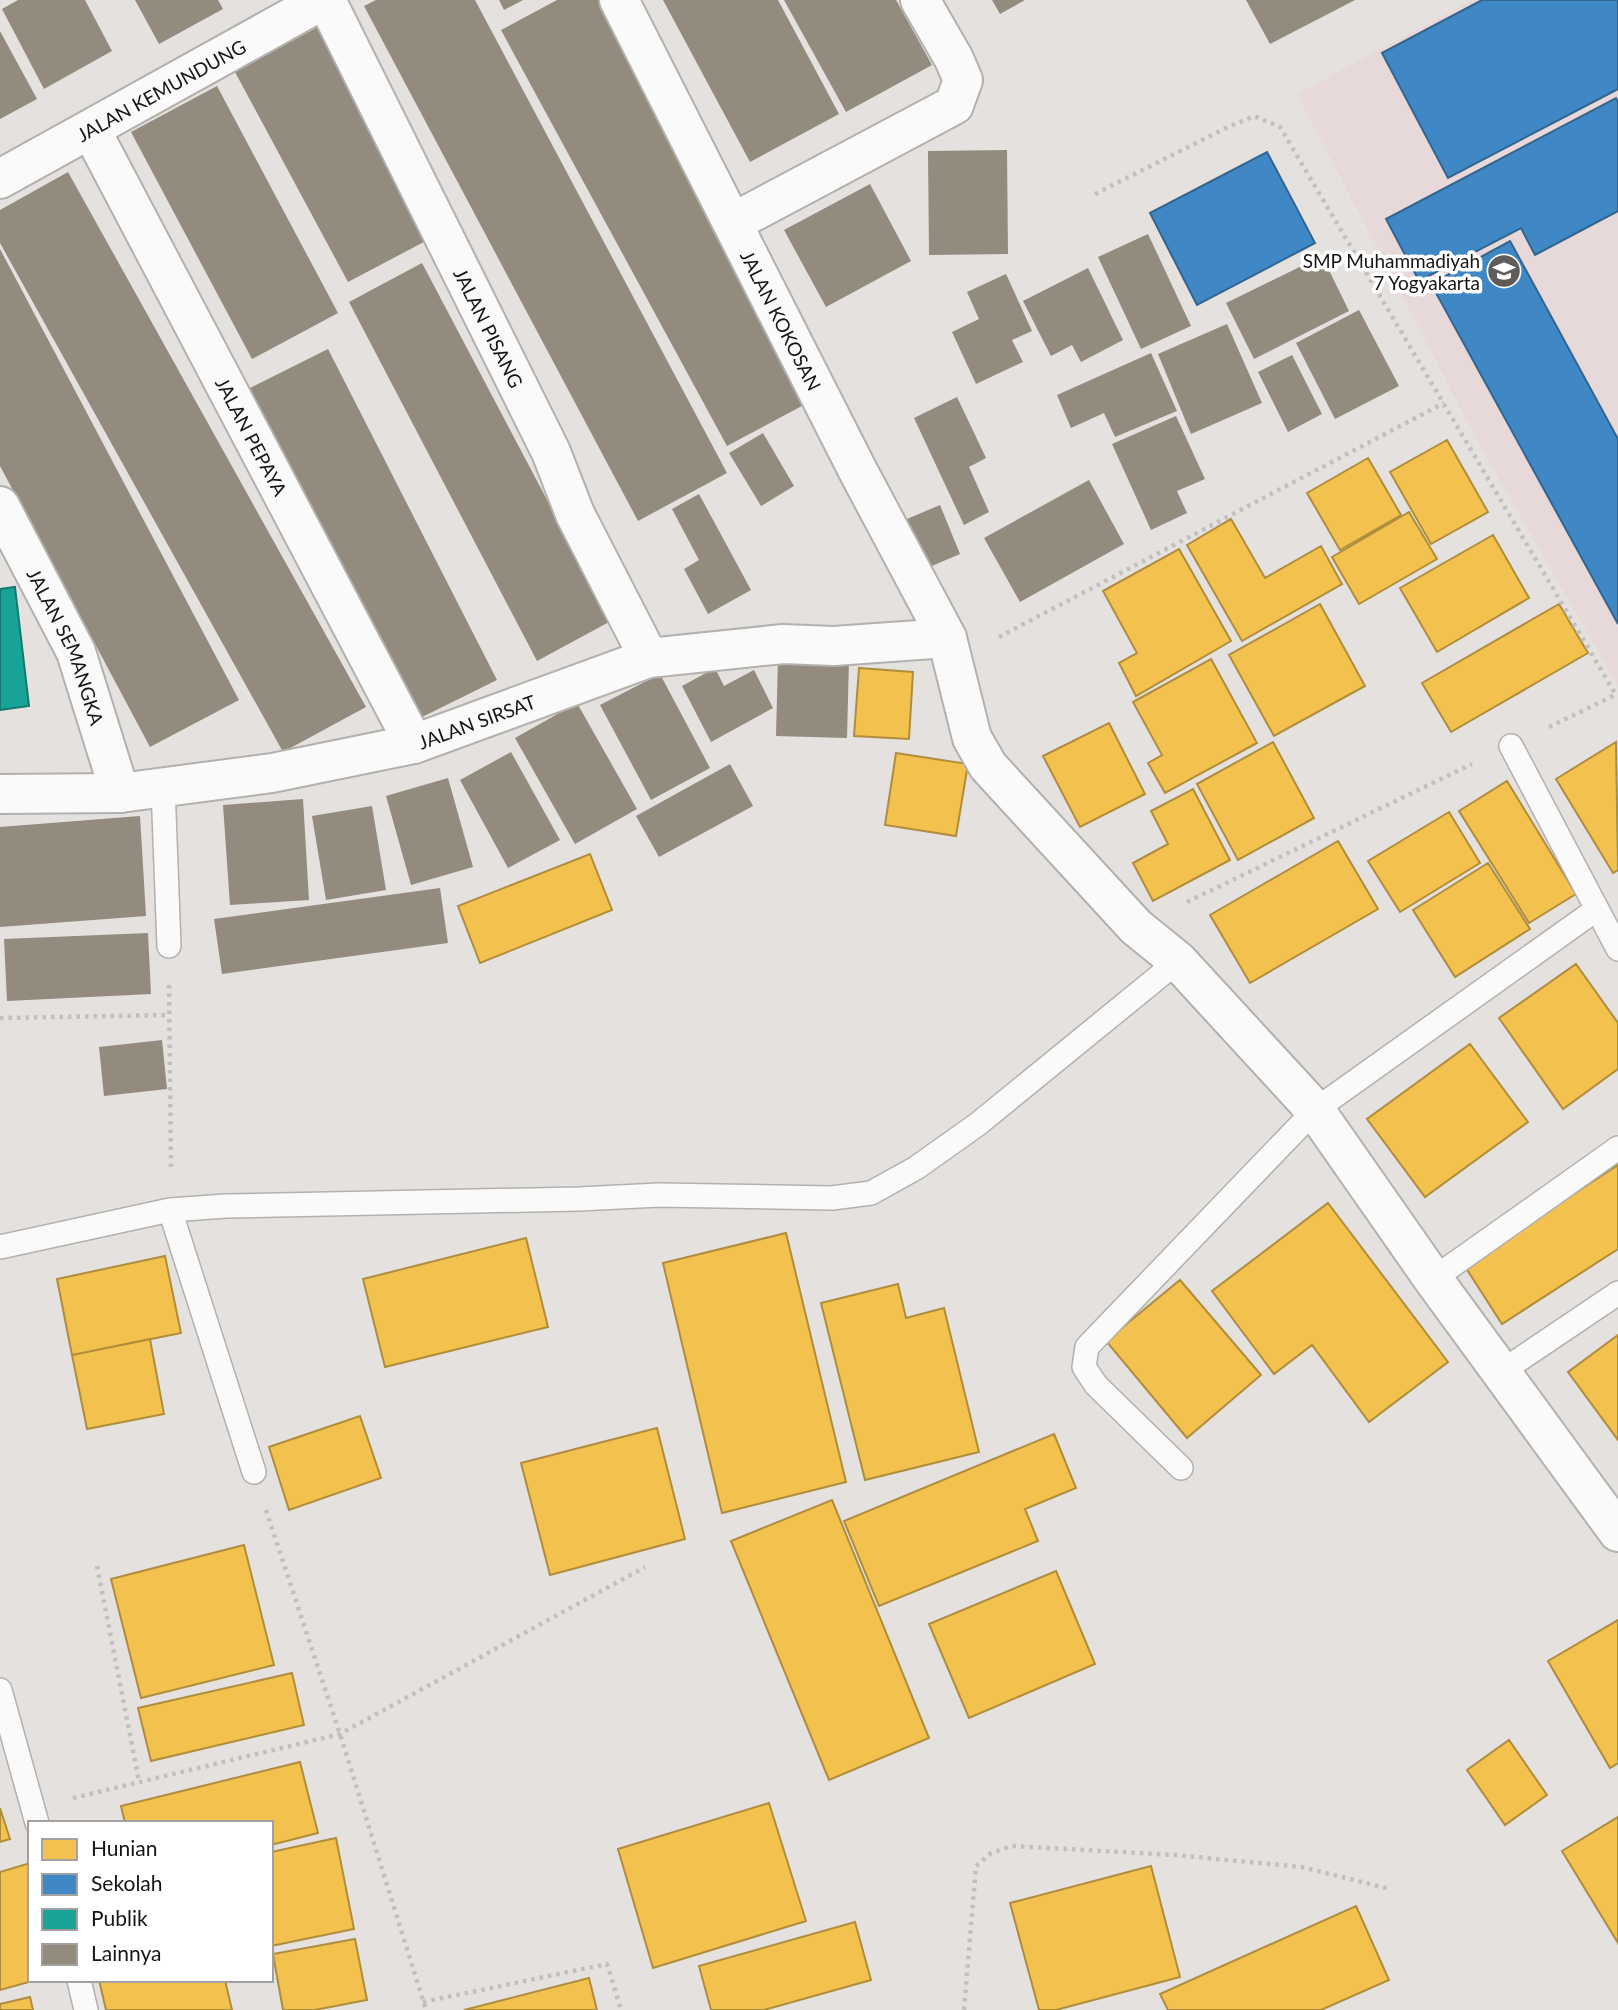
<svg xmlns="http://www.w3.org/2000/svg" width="1618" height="2010" font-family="Lato,sans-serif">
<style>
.education{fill:#e7d8d9}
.homes{fill:#f2c14e;stroke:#b08d3c;stroke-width:2}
.schools{fill:#3f88c5;stroke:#33658f;stroke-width:2}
.public{fill:#17a398;stroke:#177870;stroke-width:2}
.building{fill:#928b7e}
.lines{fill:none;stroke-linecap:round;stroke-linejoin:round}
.lane-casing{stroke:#b3b1ae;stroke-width:26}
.street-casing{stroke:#b3b1ae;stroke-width:42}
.path{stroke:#c1c0bf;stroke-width:4.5;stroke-dasharray:3.5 5;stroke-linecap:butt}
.lane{stroke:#fbfafa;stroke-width:23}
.street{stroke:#fbfafa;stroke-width:38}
.labels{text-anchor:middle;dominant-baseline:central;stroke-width:7;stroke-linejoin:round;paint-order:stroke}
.street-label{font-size:19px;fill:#171412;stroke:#fff}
.poi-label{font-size:19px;fill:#171412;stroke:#fff;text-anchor:end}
</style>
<rect width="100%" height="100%" fill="#e4e1de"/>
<path class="education" d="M1472,0h146v686l-136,-237 -185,-355z"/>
<path class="homes" d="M1447,440l41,72 -57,32 -41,-72z
M1368,458l33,57 -61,35 -33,-57z
M1409,512l28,47 -78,45 -27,-47z
M1231,519l34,59 56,-32 21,38 -100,57 -55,-96z
M1493,535l36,63 -92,54 -37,-64z
M1179,549l52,92 -95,55 -17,-33 18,-10 -34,-62z
M1320,604l45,82 -91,50 -45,-81z
M1559,604l29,49 -137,79 -29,-49z
M1211,659l46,84 -92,50 -17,-30 14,-8 -29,-53z
M859,668l54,4 -4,67 -55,-3z
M1109,723l36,71 -65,33 -37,-71z
M1273,742l41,76 -76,42 -41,-76z
M1616,742l2,128 -5,3 -57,-94z
M896,753l72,11 -12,72 -71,-11z
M1507,781l69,113 -47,29 -70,-112z
M1193,789l37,71 -77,41 -20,-38 35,-19 -17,-33z
M1449,812l31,51 -80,49 -32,-51z
M1338,841l40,68 -128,74 -40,-68z
M590,854l22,56 -132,53 -22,-57z
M1488,863l42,66 -75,48 -42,-67z
M1576,964l42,59v46l-55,40 -64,-91z
M1470,1044l58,78 -103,75 -58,-78z
M1618,1165v84l-116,75 -38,-59z
M1328,1203l120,159 -79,60 -57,-77 -38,29 -62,-83z
M786,1233l60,249 -124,31 -59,-250z
M526,1238l22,89 -163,40 -22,-88z
M165,1256l16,77 -109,22 -15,-76z
M1180,1280l81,95 -74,63 -81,-97z
M898,1284l8,34 38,-10 35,144 -114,28 -44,-177z
M1618,1335v105l-50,-68z
M150,1339l14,75 -77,15 -15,-74z
M360,1416l21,62 -92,32 -20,-63z
M657,1428l28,111 -135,36 -29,-112z
M1054,1434l22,54 -51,21 13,32 -159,65 -35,-85z
M832,1500l97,238 -100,42 -98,-239z
M244,1545l30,120 -133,33 -30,-119z
M1056,1571l39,93 -126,54 -40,-94z
M1618,1620v143l-8,5 -62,-107z
M292,1673l12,52 -153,36 -13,-53z
M1509,1740l38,55 -42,30 -38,-55z
M300,1762l18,71 -47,12v-22h-146l-4,-17z
M769,1803l37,118 -153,47 -35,-119z
M0,1808l10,31 -10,3z
M1618,1817v126l-56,-92z
M336,1838l18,91 -83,17v-94z
M30,1863v117h6l-36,10v-118z
M1151,1866l29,111 -124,33h-17l-29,-107z
M1356,1906l33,74 -68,30h-153l-8,-16z
M855,1922l16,58 -107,30h-53l-12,-44z
M355,1939l12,61 -52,10h-32l-10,-56z
M589,1978l8,32h-133z
M99,1980h126l7,30h-126z
M30,1997l3,13h-33v-6z"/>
<path class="schools" d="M1482,0h136v89l-170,89 -66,-125z
M1616,98l2,4v109l-83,44 -14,-27 -102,53 -33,-62z
M1267,152l48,91 -118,62 -47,-92z
M1510,241l108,198v185l-187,-340z"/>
<path class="public" d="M15,587l14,119 -29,4v-121z"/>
<path class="building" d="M18,0h67l27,51 -68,38 -42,-80z
M135,0h83l5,9 -64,35z
M376,0h99l252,473 -89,48 -274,-515z
M499,0h24l-19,10z
M557,0h41l217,399 -88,47 -226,-416z
M663,0h115l61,114 -89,48z
M784,0h112l36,65 -86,47z
M992,0h33l-25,14z
M1246,0h109l-85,44z
M325,23l114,211 -91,48 -113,-210z
M0,31l37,68 -37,20z
M217,86l121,227 -86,46 -121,-227z
M1007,150l1,104 -79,1 -1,-104z
M68,172l298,535 -83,45 -283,-509v-33z
M870,184l41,77 -85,46 -42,-77z
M1148,234l43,92 -50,23 -43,-92z
M0,249l239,451 -89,47 -150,-281z
M1322,256l27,55 -95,48 -28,-56z
M422,263l189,358 -74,40 -188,-359z
M1088,268l35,72 -42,22 -9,-17 -21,11 -28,-55z
M1006,274l26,57 -20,9 11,22 -47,22 -24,-52 27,-13 -12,-27z
M1359,310l40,76 -64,33 -39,-76z
M1227,324l35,79 -71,31 -33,-80z
M328,349l169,331 -81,40 -180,-325z
M1151,353l26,58 -62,26 -11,-24 -33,15 -14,-33z
M1292,355l30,59 -34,18 -30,-60z
M957,397l29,61 -17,9 20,45 -25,13 -50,-107z
M1176,416l29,63 -28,12 10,22 -36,17 -39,-86z
M763,433l31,53 -33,20 -32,-53z
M1089,480l35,64 -104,58 -36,-64z
M699,494l52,96 -43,24 -24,-45 15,-9 -27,-51z
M940,505l20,49 -33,14 -20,-49z
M778,657l71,2 -2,79 -71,-2z
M715,668l9,18 30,-16 19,38 -62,34 -29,-56z
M660,674l50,94 -59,32 -51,-95z
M577,703l60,106 -62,35 -60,-106z
M511,752l49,88 -52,28 -48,-88z
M730,764l23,42 -94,51 -23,-41z
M448,778l25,89 -62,18 -25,-89z
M303,799l6,101 -79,5 -7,-100z
M372,806l14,84 -60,10 -14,-84z
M140,816l6,100 -146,11v-100z
M440,888l8,55 -226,31 -8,-55z
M148,933l3,61 -144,7 -3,-62z
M162,1040l5,49 -63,7 -5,-49z"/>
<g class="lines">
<g class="lane-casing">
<path id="lane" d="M1511,746l107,203
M163,786l6,160
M170,1210l84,262
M0,1247l170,-37 56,-4 353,-7 80,-4 173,3 39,-5 45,-25 62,-44 200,-163
M1433,1279l185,-131
M1501,1372l117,-79
M1181,1468l-85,-83 -12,-18 3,-20 228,-237 282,-201
M0,1690l37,133
M79,1980l7,30"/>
</g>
<g class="street-casing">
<g id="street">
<path id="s1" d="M326,0l225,452 24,62 74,144"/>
<path id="s2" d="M619,0l239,471 89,167 25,100 16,28 148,161 42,34 137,149 118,169 185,253"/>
<path id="s3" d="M91,130l323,614"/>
<path id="s4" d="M0,179l323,-179"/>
<path d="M734,222l220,-117 9,-25 -9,-21 -34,-59"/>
<path id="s5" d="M0,506l76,146 44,141"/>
<path id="s6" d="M0,794l120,-1 152,-20 142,-29 235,-86 134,-14 51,2 113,-8"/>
</g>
</g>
<path class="path" d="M1095,194l131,-66 28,-12 26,11 336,568
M999,637l445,-234
M1549,727l68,-33
M1187,902l285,-138
M169,985l2,184
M0,1018l169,-3
M266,1510l74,224 86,276
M97,1566l42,215
M73,1798l267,-64 305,-167
M423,2002l184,-38 14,46
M964,2010l12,-144 15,-13 21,-7 163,9 127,12 88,22"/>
<use href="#lane" class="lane"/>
<use href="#street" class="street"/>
</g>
<defs>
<g id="school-disc" transform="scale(1.75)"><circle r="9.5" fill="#5f5c59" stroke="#fff"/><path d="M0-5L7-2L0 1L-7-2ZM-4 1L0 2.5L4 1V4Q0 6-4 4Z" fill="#fff"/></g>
</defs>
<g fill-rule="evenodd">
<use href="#school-disc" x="1504" y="271"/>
</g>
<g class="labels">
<g class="street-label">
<text stroke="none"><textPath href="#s4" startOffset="184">JALAN KEMUNDUNG</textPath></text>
<text stroke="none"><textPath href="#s2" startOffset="359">JALAN KOKOSAN</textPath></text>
<text stroke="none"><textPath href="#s1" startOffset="366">JALAN PISANG</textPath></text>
<text stroke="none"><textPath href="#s3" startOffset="346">JALAN PEPAYA</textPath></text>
<text stroke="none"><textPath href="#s5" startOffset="156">JALAN SEMANGKA</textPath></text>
<text stroke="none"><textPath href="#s6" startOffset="485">JALAN SIRSAT</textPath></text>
</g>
<g class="poi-label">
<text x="1480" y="260">SMP Muhammadiyah<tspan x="1480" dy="22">7 Yogyakarta</tspan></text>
</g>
</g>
<rect x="28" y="1821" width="245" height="161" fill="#ffffff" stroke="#a2a1a0" stroke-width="2"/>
<rect x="42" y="1839" width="35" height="21" fill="#f2c14e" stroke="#a2a1a0" stroke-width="2"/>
<text x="91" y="1856" font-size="21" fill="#171412">Hunian</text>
<rect x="42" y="1874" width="35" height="21" fill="#3f88c5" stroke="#a2a1a0" stroke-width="2"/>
<text x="91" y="1891" font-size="21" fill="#171412">Sekolah</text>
<rect x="42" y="1909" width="35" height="21" fill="#17a398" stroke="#a2a1a0" stroke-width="2"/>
<text x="91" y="1926" font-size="21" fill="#171412">Publik</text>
<rect x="42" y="1944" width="35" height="21" fill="#928b7e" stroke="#a2a1a0" stroke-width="2"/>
<text x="91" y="1961" font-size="21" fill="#171412">Lainnya</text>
</svg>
